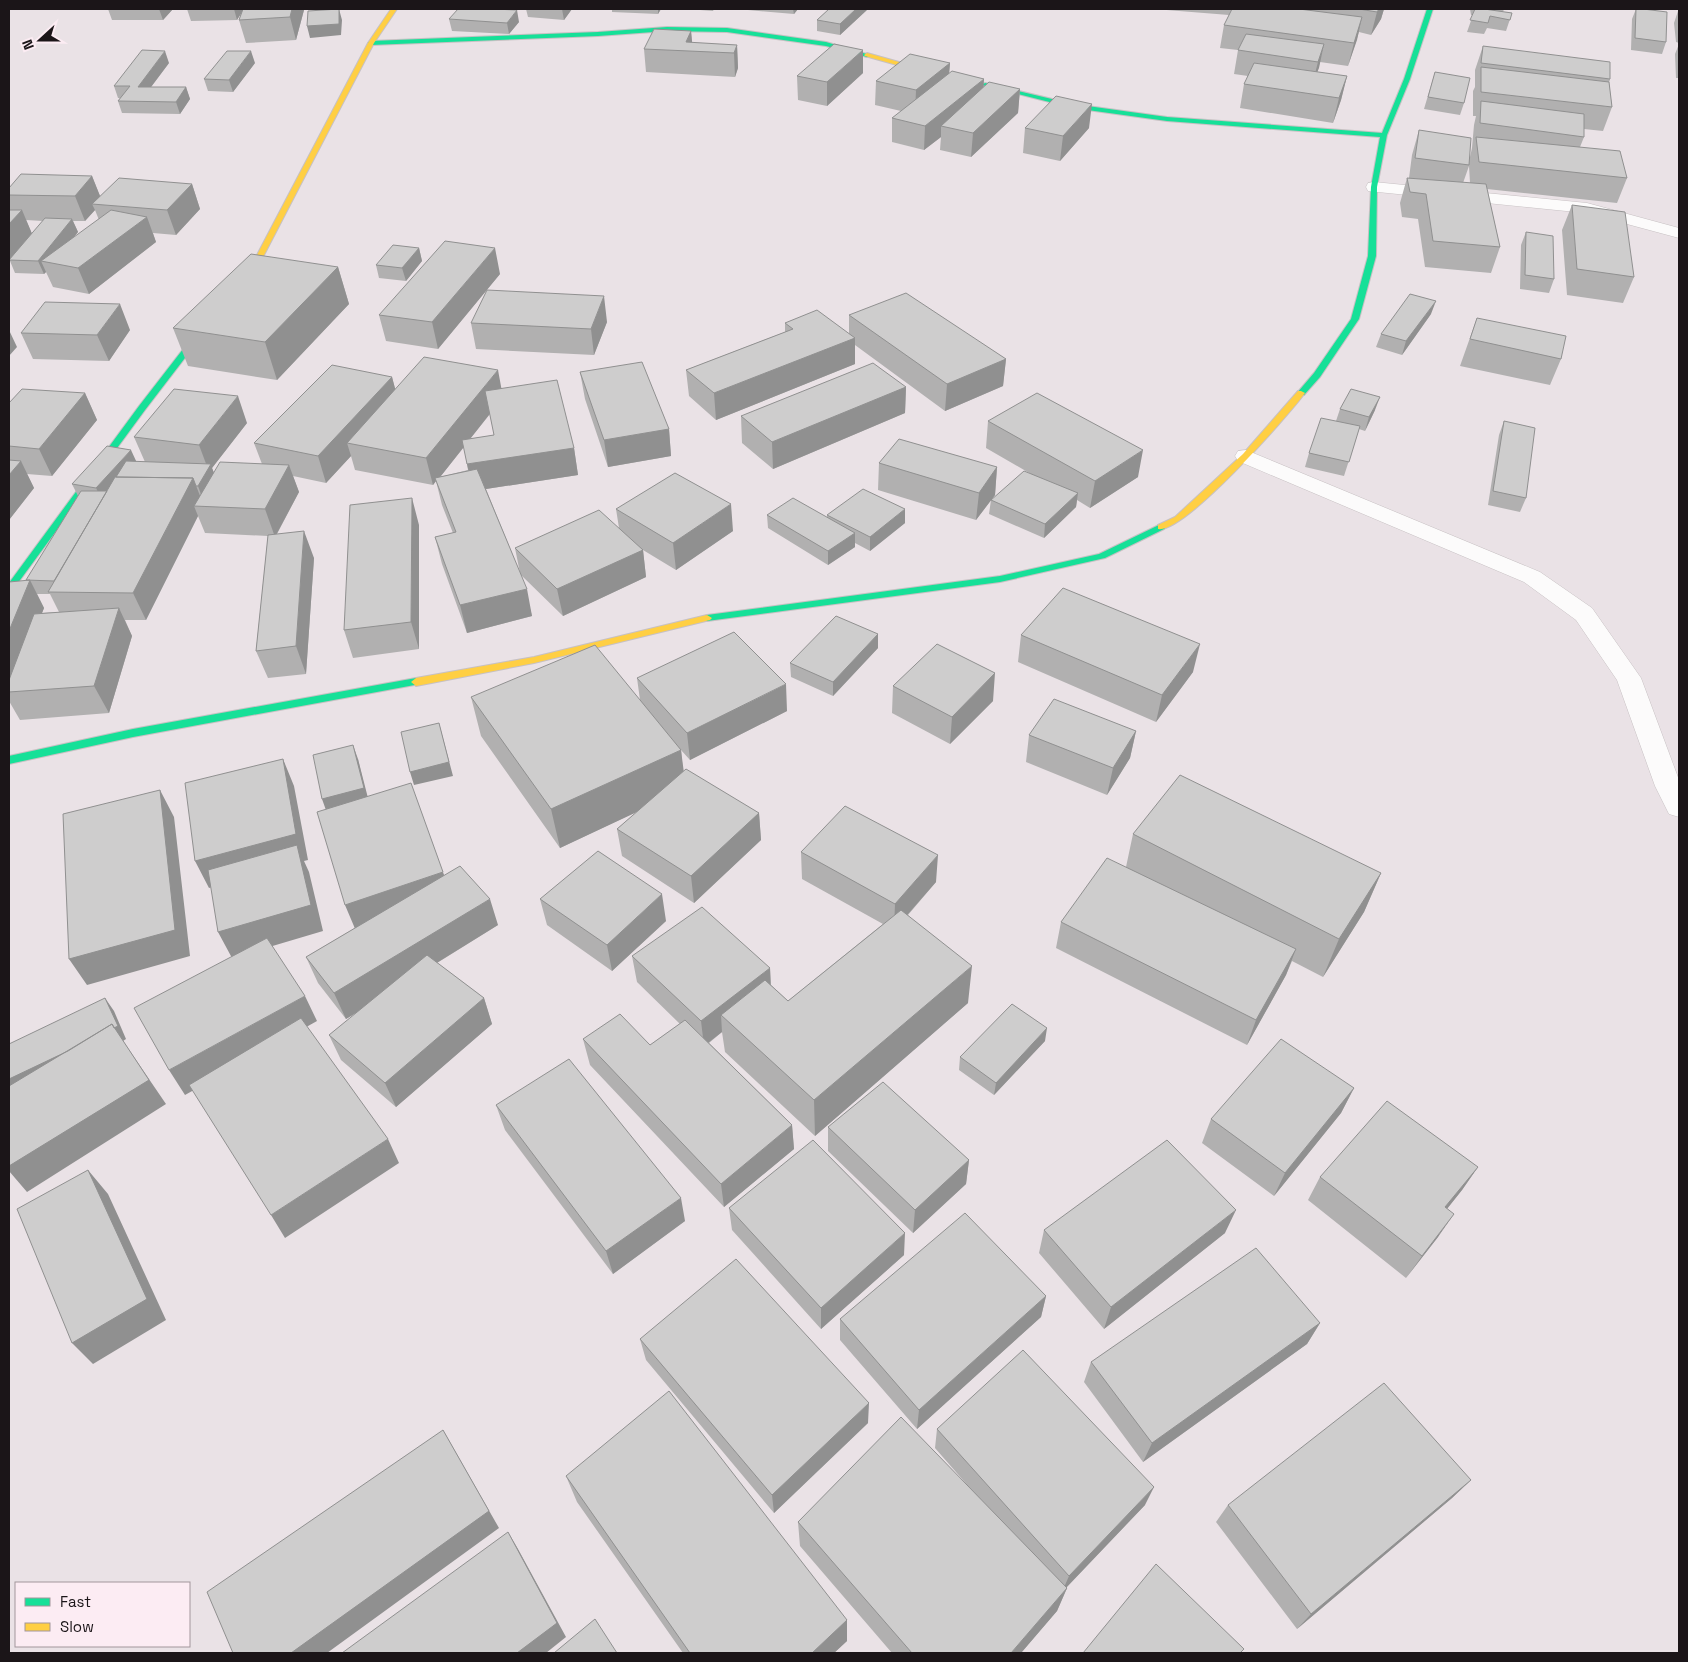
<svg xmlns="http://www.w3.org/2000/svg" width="1688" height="1662" font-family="'Space Grotesk',sans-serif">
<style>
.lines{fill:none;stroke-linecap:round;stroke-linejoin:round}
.street-casing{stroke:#c7c1c3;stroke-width:1}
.fast-casing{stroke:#c7c1c3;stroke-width:2}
.slow-casing{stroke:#c7c1c3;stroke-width:2}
.street{fill:#fcfbfb;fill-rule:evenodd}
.fast{fill:#16e098;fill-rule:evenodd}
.slow{fill:#ffcf43;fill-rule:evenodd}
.wall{fill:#b1b0b0;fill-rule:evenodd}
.shaded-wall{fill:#909090}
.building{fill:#cecdcd;stroke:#909090}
</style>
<rect width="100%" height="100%" fill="#eae2e6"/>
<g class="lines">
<g class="street-casing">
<path id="street" d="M1374,182l213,21 92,25v10l-93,-25 -218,-22 -2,-4 2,-4z
M1246,450l294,122 52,36 49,70 38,102v37l-10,-3 -14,-28 -38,-106 -41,-60 -52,-38 -286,-121 -3,-5 3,-5z"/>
</g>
<g class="fast-casing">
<path id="fast" d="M1427,9h6l-23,70 -23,56 -10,52 -1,69 -17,63 -39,58 -16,18h-3l-4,-2 17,-20 37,-54 17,-63 3,-69 9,-50 -213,-16 -94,-13 -91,-23 3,-2 88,21 94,13 215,16 22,-54z
M667,27l60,1 99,14 44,13 -3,2 -41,-11 -99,-14 -60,-1 -69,5 -227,9 -3,-2 3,-2 227,-9z
M204,322l7,2 -66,86 -133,181 -3,1v-9l130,-177z
M1161,524l5,3 -2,2 -59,29 -105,24 -293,39 -5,-3 5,-3 293,-39 99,-22z
M416,678l5,4 -1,2 -287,53 -124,27v-8l124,-27z"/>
</g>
<g class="slow-casing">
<path id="slow" d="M391,9h6l-23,34 -110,212 -23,31h-6l-1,-2 23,-29 111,-212z
M867,53l71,20 1,1 -3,2 -71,-20 -1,-1z
M1298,391h3l4,2c-18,24 -121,141 -147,136v-4l17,-8 68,-63z
M707,615l5,3 -2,2 -176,43 -118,23 -5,-4 5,-4 118,-21z"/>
</g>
<use href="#street" class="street"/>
<use href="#fast" class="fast"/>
<use href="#slow" class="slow"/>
</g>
<path class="wall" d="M108,9h65l-10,11h-51z
M187,9h116l1,1 -8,30 -50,3 -7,-23 2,-7 -4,7 -46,1z
M526,9h46l-8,11 -36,-3z
M612,9h49l-3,5 -46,-2z
M687,9h27l-1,2z
M748,9h50l-4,5 -46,-4z
M829,9h39l-28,26 -23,-4v-11z
M1154,9h230l-3,10 -10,16 -12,-3 -11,34 -28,-4 -3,10 30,4 -6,24 -8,23 -93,-15 4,-24 4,-8 -14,-2 4,-24 -18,-2 4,-23 5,-10z
M1470,9h34l-1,3 9,1 -6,18 -19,-3 -3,6 -17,-2 6,-17h-2z
M1636,9l30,33 -4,12 -31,-4 1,-31z
M1678,11h1v32l-3,-1 -2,-19z
M449,19l70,3 -10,12 -57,-3z
M691,31l1,12 45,2 1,23 -3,9 -89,-5 -2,-23z
M1679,44v34h-3l-1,-24z
M1483,46l127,33 -1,4 3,24 -9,24 -19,-2v8l-4,10 47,31 -10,25 -130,-14 13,58 -9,26 -66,-6 -7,-48 -16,-2 -2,-14 7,-25h2l3,-23 7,-25 51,27 2,-9 2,-23 2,-9h-3v-25l2,-4v-17zM1469,166l1,17h-7z
M169,63l-18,24h35l4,12 -10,15 -58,-1 -4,-12 2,-3h-2l-4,-12z
M255,63l-22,29 -25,-1 -4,-12z
M950,63l-1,11 35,13 36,2 -2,24 -47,44 -31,-7 1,-13 -17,13 -32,-8v-24l9,-7 -26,-6 1,-24z
M1435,72l29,31 -4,12 -36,-6z
M863,73l-36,33 -29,-6 -1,-24z
M1025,128h64l-29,33 -37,-8z
M92,176l8,20 92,-12 8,25 -24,26 -23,-2 3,9 -67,52 -36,-7 -7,-15 -2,2 -29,-1 -5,-12 -1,1v-74zM95,210l4,10 -27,19 6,-7 -5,-11h12zM26,220l17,1 -11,13z
M1572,205l62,72 -11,26 -56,-8 -5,-65z
M1526,232l28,47 -5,14 -29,-4 1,-44z
M419,248l3,13 -16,20 -27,-3 -3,-13z
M338,267l11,37 -72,76 -89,-14 -15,-38z
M500,274l-62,75 -52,-8 -7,-26z
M1431,314l-29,41 -26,-8 5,-13z
M849,315l157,44 -3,27 -58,25 -90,-66v19l-139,56 -27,-24 -3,-26 99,-38v-9l64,11z
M1477,318l84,41 -11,26 -90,-19z
M607,322l-13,33 -118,-6 -5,-26z
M130,330l-21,31 -76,-2 -12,-26z
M580,372l89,57 2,27 -63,11 -23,-68z
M392,377l3,12 106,-1 73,60 4,27 -92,14 34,84 -5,-25 104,-20 -3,-19 117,22 -57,39 -33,-20 3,27 -83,39 -42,-41 11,41 -65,17 -25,-69 -7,-27 18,-4 -11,-28 -6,-24 -3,4 -78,-15 -4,-14 -25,27 -33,-7 6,16 -22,42 37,24 -8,116 -38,4 -12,-27 12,-115 -63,-3 -7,-17 -52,104h-21l7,16 -23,77 -89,7 -11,-19v-119l17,-1 52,-85 -6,-12 64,-22h9l-11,-25 113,-14 -35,45 2,5 48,-9 -8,-21zM490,414l4,21 -24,4zM464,447l4,23 -28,7zM37,594h13l9,18 -17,1 2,-5z
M906,387l-1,26 -132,56 -31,-26 -1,-27z
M85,393l12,27 -45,56 -25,-2 7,14 -25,32v-117z
M1340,409l35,1 -10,21 -6,-2 -15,47 -39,-9 4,-14 27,-32z
M988,421l150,56 -48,31 -13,-8 -1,7 -32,31 -55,-24 2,-14 40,-26 -45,-26z
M1504,421l22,77 -6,14 -32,-7 11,-70z
M879,463l118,4 -2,28 -19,25 -98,-30z
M767,515l60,2v-2l78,8 -35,28 -15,-8v4l-27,18 -60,-37z
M419,525v124l-66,9 -9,-28z
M878,634v14l-45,48 -42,-19 -1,-14z
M1021,635l172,37 -37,50 -138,-60z
M637,678l150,33 -97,49 -9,-10 2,22 76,41 2,27 -67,63 -72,-47 -5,-27 21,-18 -78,37 -79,-112 -10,-39 169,3z
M893,686l100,15 -43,43 -58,-31z
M1136,731l-6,27 -23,37 -81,-33 3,-27z
M358,759l9,38 77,78 54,50 -61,38 47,35 8,26 -96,83 -55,-47 -12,-25 29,-23 -12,7 -28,-36 -12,-26 49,-29 -29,-118z
M1133,834l248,39 -17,39 -41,65 -31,-16 -6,14 -39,70 -191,-97 5,-26 65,-55z
M801,852l135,30 -28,33 60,88 -153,133 -90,-84 -3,-20 -13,11 83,82 2,24 -70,58 -134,-142 -7,-26 67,6 30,-21 -43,-42 -5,-26 138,12 1,17 17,16 95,-77 -81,-45z
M540,899l126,22 -54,50 -65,-46z
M1045,1041l-51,54 -35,-25 1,-13z
M1354,1088l-13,25 -67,83 -72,-53 9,-24z
M496,1105l189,116 -72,53 -108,-144z
M828,1127l141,33 -3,24 -53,49 -85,-82z
M1478,1167l-16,23 -15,19 -9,28 -32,41 -98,-78 12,-23z
M729,1208l175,47 -83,74 -89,-99z
M1044,1230l181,3 -121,96 -65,-76z
M1046,1296l-5,21 -124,112 -77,-89v-21z
M1320,1323l-13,21 -164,118 -59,-80 7,-20z
M640,1339l228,84 -94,90 -128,-153z
M937,1429l208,76 -79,83h1l-10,23 -36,42h-129l-92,-107 -2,-24 178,-27 -41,-47z
M566,1476l281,144v21l-13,12h-151l-106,-151z
M1471,1480l-19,18 -155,131 -81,-107 12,-17z"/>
<path class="shaded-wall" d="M159,9h14l-10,11z
M234,9h10l-7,11z
M292,9h11l1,1 -8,30 -6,-23z
M339,9l3,11 -1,15 -31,3 -3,-12z
M562,9h10l-8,11z
M658,9h3l-3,5z
M793,9h5l-4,5z
M856,9h12l-28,26v-11z
M1379,9h5l-3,10 -10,16 6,-23z
M517,10l2,12 -10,12 -2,-11z
M1362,17l-5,23 -9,26 6,-23z
M691,31l2,20 -7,-9z
M1324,44l-5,24 -7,17 6,-23z
M737,45l1,23 -3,9 -1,-24z
M863,50v23l-36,33v-24z
M165,51l4,12 -27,36 -4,-12z
M251,51l4,12 -22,29 -4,-12z
M950,63l-2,24 -33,27 1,-24z
M1347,76l-6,24 -8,23 6,-25z
M984,79l-1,24 -42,23v11l-17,13 1,-24z
M186,87l4,12 -10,15 -4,-12z
M1020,89l-2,24 -47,44 2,-24z
M1092,104l-3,24 -29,33 3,-25z
M92,176l10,25 -10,3 3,6 -10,11 -10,-25z
M192,184l8,25 -24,26 -9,-25z
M22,210l11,26 -24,26v-38z
M147,217l9,25 -67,52 -11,-26z
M72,219l6,13 -25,31 -12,-2 5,11 -2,2 -6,-13z
M419,248l3,13 -16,20 -4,-13z
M495,248l5,26 -62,75 -6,-27z
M338,267l11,37 -72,76 -12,-38z
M604,296l3,26 -13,33 -3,-26z
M1436,301l-5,13 -29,41 4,-14z
M120,304l10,26 -21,31 -12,-26z
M9,330l8,17 -8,9z
M855,338v26l-139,56 -2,-27z
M1006,359l-3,27 -58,25 2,-27z
M498,370l5,27 -66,84 -2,-3 1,3 -3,4 -7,-27z
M392,377l7,26 -52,40 4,13 -25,27 -8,-27z
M906,387l-1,26 -132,56 -1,-27z
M85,393l12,27 -45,56 -13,-27z
M238,396l9,27 -35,45 4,10 -13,22 -5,-14 10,-17 -9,-24z
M1380,397l-5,13 -10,21 4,-14z
M669,429l2,27 -63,11 -4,-27z
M574,448l4,27 -105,16 -6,-27z
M131,450l6,13 -35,37 -6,-12z
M1143,450l-5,27 -48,31 5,-27z
M21,461l13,27 -25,32v-45z
M289,465l10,27 -24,45 -10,-28z
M997,467l-2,28 -19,25 3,-27z
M193,478l11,28h-10l4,10 -52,104 -13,-27z
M1078,493l-2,14 -32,31 1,-14z
M412,498l7,27v124l-8,-27z
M731,504l2,27 -57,39 -3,-27z
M905,509v14l-35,28v-14z
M304,531l10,27 -8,116 -10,-28z
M855,533v14l-27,18v-14z
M643,550l3,27 -83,39 -6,-27z
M30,580l14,28 -33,84h-2v-61z
M527,589l5,27 -65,17 -7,-28z
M119,608l13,28 -23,77 -15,-27z
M878,634v14l-45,48v-14z
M1200,644l-7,28 -37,50 6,-27z
M995,673l-2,28 -43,43 2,-27z
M786,684l1,27 -97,49 -3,-27z
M439,723l14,53 -39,9 -4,-13z
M1136,731l-6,27 -23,37 6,-27z
M353,745l5,14 11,43 -42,11 -5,-14z
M681,750l5,39 -126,59 -9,-39z
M283,759l11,27 14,74 -4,1 5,11 14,59 -91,27 -14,-26 83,-70 -92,26 -14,-27z
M160,790l14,27 16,139 -103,29 -18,-26z
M759,813l2,27 -67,63 -3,-27z
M938,855l-2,27 -42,48 1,-26z
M443,872l9,27 -96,32 -11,-26z
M1381,873l-17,39 -41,65 16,-38z
M662,894l4,27 -54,50 -5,-26z
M490,899l8,26 -152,94 -12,-26z
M1296,949l-10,26 -39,70 9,-25z
M972,966l-4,37 -153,133 -1,-36z
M770,968l1,26 -50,21 1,17 -18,14 -3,-25z
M305,996l12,25 -132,74 -16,-25z
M105,998l9,13 12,28 -3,2 43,63 -139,88 -18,-21v-92z
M484,998l8,26 -96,83 -11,-24z
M1047,1028l-2,13 -51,54 2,-12z
M1354,1088l-13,25 -67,83 11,-23z
M792,1125l2,24 -70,58 -3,-23z
M388,1139l11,24 -114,75 -14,-23z
M969,1160l-3,24 -53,49 2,-23z
M1478,1167l-16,23 -32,40 15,-23z
M88,1170l20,24 58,126 -73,44 -21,-21z
M681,1198l4,23 -72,53 -7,-23z
M1236,1210l-11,23 -121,96 7,-22z
M1454,1214l-16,23 -32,41 16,-22z
M905,1233l-1,22 -83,74v-21z
M1046,1296l-5,21 -124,112 2,-19z
M1320,1323l-13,21 -164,118 9,-19z
M869,1403l-1,20 -94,90 -2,-18z
M443,1430l56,98 -172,125h-36z
M1471,1480l-19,18 -155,131 14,-15z
M1154,1487l-9,18 -83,87 7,-16z
M508,1532l10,17 48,88 -20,16h-29z
M1067,1588l-10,23 -36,42h-10z
M847,1620v21l-13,12h-22z"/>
<path class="building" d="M243,9h49l-2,8 -51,3z
M339,9v15l-32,2 1,-15z
M458,9h34l25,1 -10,13 -58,-4z
M829,9h27l-16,15 -23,-4z
M1232,9h67l63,8 -8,26 -130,-18z
M1359,9h20l-2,3z
M1475,9h9l28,4 -2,7 -20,-4 -2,7 -18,-3z
M1636,9h7l24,3 -1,30 -31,-4z
M654,29l37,2 -5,11 51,3 -3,8 -90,-4z
M1246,34l78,10 -6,18 -80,-12z
M834,44l29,6 -36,32 -30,-6z
M1483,46l127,16v17l-129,-16z
M142,50l23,1 -27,36h48l-10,15 -58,-1 12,-15h-16z
M227,51h24l-22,29 -25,-1z
M910,54l40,9 -34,27 -40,-9z
M1254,63l93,13 -8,22 -95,-14z
M1481,67l128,15 3,25 -131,-15z
M952,71l32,8 -59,47 -33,-8z
M1435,72l35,6 -6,25 -36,-6z
M989,82l31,7 -47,44 -32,-7z
M1056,96l36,8 -29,32 -38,-8z
M1481,101l103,13v23l-104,-14z
M1419,130l52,8 -2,27 -54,-7z
M1476,137l144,14 7,27 -148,-16z
M21,174l71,2 -17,20 -66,-1v-7z
M119,178l73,6 -25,26 -75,-6z
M1407,178l79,6 14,63 -67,-6 -7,-47 -16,-2z
M1572,205l53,7 9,65 -57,-8z
M9,210h13l-13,14z
M111,210l36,7 -69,51 -37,-7z
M45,218l27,1 -34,42 -29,-1z
M1526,232l27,4 1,43 -29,-4z
M445,241l50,7 -63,74 -53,-7z
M393,245l26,3 -17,20 -26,-3z
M251,254l87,13 -73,75 -92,-14z
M487,290l117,6 -13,33 -120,-6z
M906,293l100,66 -59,25 -98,-69z
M1410,294l26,7 -30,40 -25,-7z
M45,302l75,2 -23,31 -76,-2z
M817,310l38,28 -141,55 -28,-23 107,-41 -8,-6z
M1477,318l89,18 -5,23 -91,-20z
M424,357l74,13 -72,88 -79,-15z
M642,362l27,67 -65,11 -24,-68z
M873,363l33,24 -134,55 -31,-26z
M332,365l60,12 -74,79 -64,-13z
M557,380l17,68 -107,16 -5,-24 32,-5 -9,-44z
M22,389l63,4 -46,56 -30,-3v-43z
M174,389l64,7 -39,49 -65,-8z
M1351,389l29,8 -11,20 -29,-8z
M1037,393l106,57 -48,31 -107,-60z
M1321,418l39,8 -11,36 -40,-9z
M1504,421l31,7 -9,70 -33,-7z
M899,439l98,28 -18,26 -100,-30z
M107,446l24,4 -35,38 -24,-4z
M9,460l12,1 -12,14z
M126,461l85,3 -13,22h-2l-3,-8 -77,-1z
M220,462l69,3 -24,44 -71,-3z
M477,469l50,120 -67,16 -25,-68 21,-5 -21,-54z
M1024,471l54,22 -33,31 -54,-24z
M675,473l56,31 -58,39 -57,-34z
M115,477l78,1 -60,115 -85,-1z
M863,489l42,20 -35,28 -43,-22z
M81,491h26l-53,90 -28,-1z
M412,498l-1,124 -67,8 6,-125z
M793,498l62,35 -27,18 -61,-36z
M599,510l44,40 -86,39 -42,-41z
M304,531l-8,115 -40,5 12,-116z
M30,580l-21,51v-49z
M1063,588l137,56 -38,51 -141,-60z
M119,608l-25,78 -85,6v-12l25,-66z
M836,616l42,18 -45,48 -43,-19z
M734,632l52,52 -99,49 -50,-55z
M937,644l58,29 -43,44 -59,-31z
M595,645l86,105 -130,59 -80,-112z
M1054,699l82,32 -23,37 -84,-33z
M439,723l10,39 -39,10 -9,-40z
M353,745l11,43 -42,11 -9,-44z
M283,759l13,75 -101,27 -10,-78z
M686,769l73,44 -68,63 -74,-47z
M1180,775l201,98 -42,66 -206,-105z
M411,783l32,89 -98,33 -28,-93z
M160,790l15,140 -106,29 -6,-145z
M845,806l93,49 -43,49 -94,-52z
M297,845l14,60 -93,27 -10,-62z
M598,851l64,43 -55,51 -67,-46z
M1107,858l189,91 -40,71 -195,-98z
M460,866l30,33 -156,94 -28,-36z
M702,907l68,61 -69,53 -69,-65z
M901,910l71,56 -158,134 -93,-85 44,-35 23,21z
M267,938l38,58 -136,74 -35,-62z
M427,955l57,43 -99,85 -56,-48z
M105,998l13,28 -4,2 -2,-4 -44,27 -59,28v-35z
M1012,1004l35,24 -51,55 -36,-26z
M620,1014l30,31 35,-25 107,105 -71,59 -138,-145z
M301,1018l87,121 -117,76 -82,-130z
M112,1024l37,56 -140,86v-80z
M1281,1039l73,49 -69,85 -74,-54z
M569,1059l112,139 -75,53 -110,-146z
M883,1082l86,78 -54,50 -87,-83z
M1387,1101l91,66 -33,40 9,7 -32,42 -102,-79z
M813,1140l92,93 -84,75 -92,-100z
M1167,1140l69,70 -125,97 -67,-77z
M88,1170l59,129 -75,44 -55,-134z
M965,1213l81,83 -127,114 -79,-91z
M1256,1248l64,75 -168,120 -61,-81z
M736,1259l133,144 -97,92 -132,-156z
M1023,1350l131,137 -85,89 -132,-147z
M1384,1383l87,97 -160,134 -83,-109z
M669,1391l178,229 -35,33h-122l-124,-177z
M901,1417l166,171 -56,65h-99l-114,-131z
M443,1430l46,81 -198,142h-58l-26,-61z
M508,1532l49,91 -40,30h-175z
M1156,1564l88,85 -4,4h-157z
M595,1619l22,34h-63z"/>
<rect width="1688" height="1662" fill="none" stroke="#1b1518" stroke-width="20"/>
<rect x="15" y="1582" width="175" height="65" fill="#fcecf3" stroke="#a2969b"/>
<rect x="25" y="1598" width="25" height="8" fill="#16e098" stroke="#a2969b"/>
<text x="60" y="1607" font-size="15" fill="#1b1518">Fast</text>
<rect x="25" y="1623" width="25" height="8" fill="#ffcf43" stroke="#a2969b"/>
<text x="60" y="1632" font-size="15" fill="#1b1518">Slow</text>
<g transform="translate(40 40) rotate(249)" stroke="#fcecf3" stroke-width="4" paint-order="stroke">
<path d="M0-4L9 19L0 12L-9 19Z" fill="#1b1518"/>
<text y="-8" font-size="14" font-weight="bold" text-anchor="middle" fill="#1b1518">N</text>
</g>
</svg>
